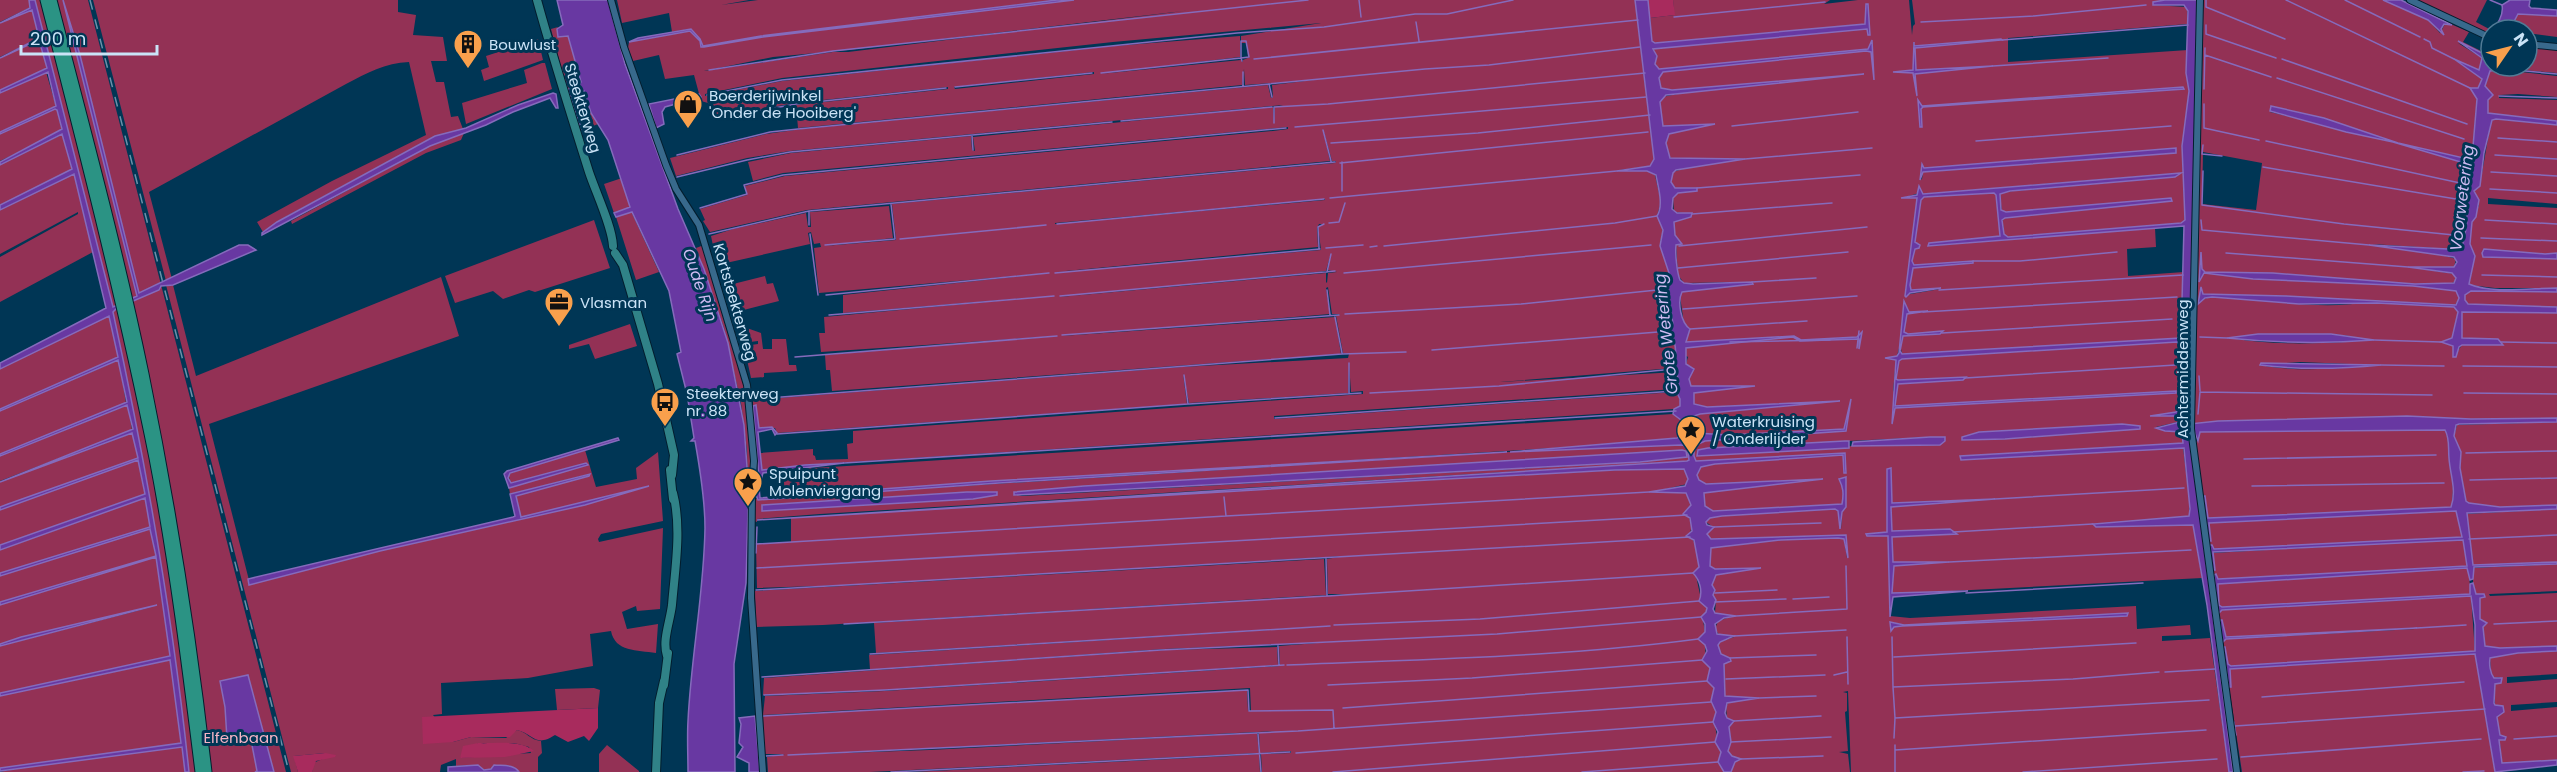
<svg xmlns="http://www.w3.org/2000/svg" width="2557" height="772" font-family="Poppins,sans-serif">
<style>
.green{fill:#933155;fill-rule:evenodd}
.forest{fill:#a82b5d}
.water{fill:#6838a2;stroke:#856bbc;stroke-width:1.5}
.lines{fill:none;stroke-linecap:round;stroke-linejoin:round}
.stream{stroke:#856bbc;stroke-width:1.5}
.minor-casing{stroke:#031d2d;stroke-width:8}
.major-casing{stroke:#031d2d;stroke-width:10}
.highway-casing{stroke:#031d2d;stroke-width:11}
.minor{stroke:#38698c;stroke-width:6}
.major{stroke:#308287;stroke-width:8}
.highway{stroke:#2b9384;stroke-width:9}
.rail{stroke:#6a91aa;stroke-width:1.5;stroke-dasharray:10 10;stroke-linecap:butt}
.labels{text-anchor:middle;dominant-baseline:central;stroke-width:6;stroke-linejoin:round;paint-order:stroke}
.poi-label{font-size:15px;fill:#cae3f7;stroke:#003655;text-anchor:start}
.street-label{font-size:15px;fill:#cae3f7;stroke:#003655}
.park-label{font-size:15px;fill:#f5b4c6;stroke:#003655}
.water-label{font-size:16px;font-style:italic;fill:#cfbbf2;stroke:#003655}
</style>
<rect width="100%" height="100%" fill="#003655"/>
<path class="green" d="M0,0h29l2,7 -31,15z
M35,0h6l55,214 21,92 -4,1 -2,-3z
M55,0h33l198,772h-77l-121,-652z
M93,0h305v12l18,3 -3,20 30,2 4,24h-16l5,21h8l7,35 7,-1 5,13 -28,7 -148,80 -24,16 -6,-10 75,-41 94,-46 -17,-73c-24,1 -42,11 -63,22l-197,108 23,87 -6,2z
M617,0h132l-28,5 37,-5h299l-296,36 -58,10 -2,-4v5h3l59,-10 311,-37h561l19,159 -4,7 -30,4 27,1 8,4 6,27 -4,14 6,14 -3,13 9,30 -1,18 5,33 -4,7c7,10 9,25 5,37l-174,14 177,-10 2,15 -4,2 -401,27v3l401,-27 5,7v7l-6,3 -869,56 -43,5 -2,-17 53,-4v6l2,1 1,4 32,-1 -1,-15 6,-1v-12l510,-37v-3l-12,1 -2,-29 -1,30 -159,10 -6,-30 4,31 -410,29 -2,-5h-16l-3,-22h-3v-6l429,-33 166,-9 1,-4 -6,-1 -7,-37 4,-2h-8l-4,-27 -2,1 4,26 -269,22 274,-19 6,37 -509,37 -2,-21h-4l-1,-15 233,-19 -237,16 -2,-19h6l-1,-16 216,-20 -197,16v-18l207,-22 -231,20 -5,-45 7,-1 -1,-4 -6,1 -3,-12 -3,1 2,11 -93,21 -6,-29 22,-7 73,-16 2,14h3l-1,-15 79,-6 4,32 -69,8 72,-6 -4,-36 443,-41 1,-2h-4l-9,-32 7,32 -523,49 -97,22 -7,-11 2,-1 -5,-11 47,-14 -2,-9 40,-10 488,-45 15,-2v-2l-505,46 -30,8 -5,-19 43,-9 180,-17 1,14 3,1 -2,-14 297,-30h3l1,16 1,-16 8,-2 -493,46 -43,7 -71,18 -6,-18 96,-24 36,-5 466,-44 3,13 2,-1 -1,-12 41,-5 -68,5 -1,-16 -2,16 -444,43 -2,-23 152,-16v-2l-154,16 -80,15 -6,-15 -7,-2 -7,-26 -29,4 -6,-24 -26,6 -5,-13 1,-6 62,-11 -1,-2 -18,3 -3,-19 -47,10zM1192,10l-344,42h-15l-129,19 69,-14 75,-7zM1321,23l-80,13v7h6l1,14h2l-7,3v2l-2,-2 -142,14 141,-17v-21l-126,10 -332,35 -77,15v-2l77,-16 331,-36zM1094,72v2l-139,15 -1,-2zM1325,199v1l-270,24v-1zM1319,224h5l-6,2 3,24 -266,22 263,-25 -1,-19zM1331,253l-3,17 9,2 -9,1 -1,10 -1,-1v-9l-267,24 267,-26z
M1673,0h157l-6,4 34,-4h51l3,35 1,-9 2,-2 -3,-24h253l-12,2v3l34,2 1,17 -180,14v24l180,-12 -2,23 3,18 -7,55 3,75 -4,2 -173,14 -4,-3 -4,-40 2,-2 173,-15 5,-4 -258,21 -2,-7 -1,6 -13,4 12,1 -13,97 35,-6 -29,1 -1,-5 3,-17 60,-5 -59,2 -2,-4 3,-12 4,-2 1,-2 -5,-3 6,-42 3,-3 70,-4 2,2 4,41 -71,7v3l226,-18 1,19 -29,2 1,27 56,-4 -4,72 2,77 -26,6 9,4 17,1 2,11 -223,13v4l222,-13 6,51v18l-95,9 2,2 97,-3 9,54 -308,16 -2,-2 2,-26 54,-4h-55l-1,-26 64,-2 -6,-5 -58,2 -1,-24 101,-8 -101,4 -1,-34 -3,1v62l-21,2 22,2 2,80 20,2 226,-12 1,23 53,-4 1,10 -29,1v5l48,-3 19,134h-378l-3,-81 -5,1 4,1v18l-2,1 3,39 -9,1 9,2 2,18h-119l4,-10 5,-3 -8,-3 -4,-5 3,-10 -2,-14 4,-6 -6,-3 -1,-11 3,-6 22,-3 -26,-2 -1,-32 6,-3v-3l-9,-4 -3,-9 1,-3 15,-5 -14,-1 -5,-7 3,-8 15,-5 -18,-3 1,-13 -3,-5 2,-5 -3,-5 4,-10 38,-7 -39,1 -5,-3 1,-18 70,-8 57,-2 6,1 3,19 -1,-22 -135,3 -4,-5 6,-7 -7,-5 4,-4 12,-2 113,-7 3,2 3,18 1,-17 4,-5v-29l-7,1c5,7 5,15 4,25l-130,7 -8,-5 -1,-13 108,-13 -107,4 -6,-4 -2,-5 3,-8 15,-3 94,-8 -113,5 -2,-5v-10l11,-5 141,-10 5,-32 -6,30c-22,1 -142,12 -151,1v-14l6,-2 139,-13 -132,6 -14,-3 1,-11 54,-7h-58l-1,-7 5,-10 -8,-5 2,-7 -3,-2 1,-7 3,-4 -4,-4 5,-10 -6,-6 -4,-28 2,-4 6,-1 65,-7 -1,-2 -68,1 -6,-8 -2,-30 6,-1 -7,-9 -1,-13 17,-5 1,-3 -18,-2 -1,-14 5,-5 19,-3 -1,-2h-21l-4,-6 2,-10 13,-4 55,-9h-69l-4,-4 -2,-12 3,-9 36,-9 -39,2 -4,-2 -2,-23 2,-5 41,-8 -31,1 -11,-2 -3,-19 -3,-7 2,-6 -4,-7 2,-6 -3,-2 -2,-23 24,-3zM1866,4h2l2,31 -3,-6 -106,6 105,-11zM2001,39l-87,9 2,22 76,-4 -77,8 2,22 -4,-23 -15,-1 15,-2v-28l1,4zM2176,149v4l-253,19 -1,7 -2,1 2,-16 2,4zM1900,344l2,10 57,-3 1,2 -58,6 -3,2 -3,19 70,-3 -3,3 -66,4 -4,8 3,-33 -9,-1 10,-2zM2122,424l17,2v3l-134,10 -43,1v-3l17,-5zM1930,437h15v3l-6,5 -87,1 -155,10 1,-6 10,-2zM2128,614l-226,12 -8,1 -3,4v-9l13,3z
M2202,0h181l45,20 12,13 5,-9 8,1 16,7 -6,10 22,11 -27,-10 24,15 -3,12 -24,-10 27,19 -4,10 -7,-1 6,11 -8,95 -8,5c10,14 4,32 1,48l-14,2 -76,-5 63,9 21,6 -2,8h-45l46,7 1,7 -6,3 -36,2 42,5 3,7 -5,9 4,5 -6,26 -10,4 11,4 4,6 5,-7h40l-40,-7v-26l95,1v105l-86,1 -64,-3 -214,8zM2271,106l53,12 64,22 -118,-28zM2203,152l59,11 -6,47 -54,-6zM2203,294l83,2 86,5c-36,8 -78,3 -115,-1 -16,-1 -40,-8 -55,0zM2258,334h73l18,2 -3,6c-37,2 -78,3 -115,-4zM2300,362l75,3c-37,4 -79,7 -115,0z
M2416,0h71l-11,22 15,8v6z
M32,10l7,28 -39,19v-34z
M2518,14l39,2v21l-30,-4v-3l-18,-1z
M558,27l-1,2 11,7 13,46 -4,7h-10l-4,-11 4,-1 -4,-2 -12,-46z
M538,39l5,21 -59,21 -3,-11 8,-3 -3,-11z
M40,40l7,28 -47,22v-32z
M2527,46l30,3v24l-55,-5v2l55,6v21l-39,-3 -19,1v3l58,2v21l-69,-8v-13l5,-5 -8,-8 5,-17h6l-7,-6 2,-12v14h36z
M542,63h3l7,26 -86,35 -4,-21 65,-20 -3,-13z
M46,72l10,34 -56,26v-39z
M584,91l7,22 7,11 -12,5 -14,-34z
M55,109l2,1 5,21 -62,30v-27z
M2496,119l61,6v79l-69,-6v6l69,4v80h-62l-26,-3 6,-29 -5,-12 2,-23 7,-16 -5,-14 8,-18 8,-46 2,-7z
M464,133l-3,7 -35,13 -134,71 -1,-3 139,-75z
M63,134l9,36 -72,35v-40z
M74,174l19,78 -93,50v-45l78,-43v-2l-78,42v-44z
M622,178l9,29 -17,6 -10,-29z
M631,211l28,61 -23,8 -20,-63z
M594,220l16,48 -75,24 -6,-2 -26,9 -10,-8 -38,12 -10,-27z
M704,245l43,151 5,61 -3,98 -2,-104 -6,-48 -17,-75 -28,-80z
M765,276l2,8 6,-1 6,18 -47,12 -7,-27z
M441,277l18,59 -250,88 41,160 130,-33 205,-46 57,-17 -121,29 -5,-21 73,-20 1,-2 -80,20 -1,-6 78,-23 -1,-2 -75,20 -3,-9 77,-24 11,37 41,-8 -1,-11 22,-16 5,69 -62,13 -3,5 1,3 64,-14 -3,81 -23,2 -1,-5 -14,6 5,17 31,-5 -2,29c-19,-3 -41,-1 -45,-22l-21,3 3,32 -65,12 -87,5 1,31 -9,1 20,27 18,-5 35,1 11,-8c10,2 13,10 24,11l1,12 -4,4v15h-19c-5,-8 -16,-6 -25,-7l-3,4 -7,1 -6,-5 -22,1v-7l-15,6 -1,7h-128l1,-9 12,-5v-5l-31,3 4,16h-7l-125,-487h7l23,91zM478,743h36l15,4 2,6 -71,5z
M2494,290l63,2v15l-89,-3 -3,-4v-5l5,-4z
M117,308c38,153 59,308 80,464h-8c-16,-155 -46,-307 -76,-460z
M109,315l9,42 -118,52v-40z
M630,324l7,22 -42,13 -6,-15 -20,5v-4z
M744,327l17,6 2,16h9v-10h14l3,26h7l1,6 -33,2v4l-13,1 -7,-32 14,-2v-3l-16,2 -3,-14z
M119,360l7,43 -126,51v-43z
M128,405l4,25 -132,51v-25z
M1673,414l8,6v15l-4,3 -75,7 -817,50 -2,-25z
M2557,422v83c-22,1 -74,8 -91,-4l-6,-33 1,-16 -7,-16 3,-11z
M2440,428l5,2 3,5 5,54 -1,18 -244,11 -3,-22 -4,-4 -6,-46 5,-14z
M133,433l5,25 -138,49v-25z
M1681,445l6,1 2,14 -2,1 -867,53 -63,5v3l-3,-1 -1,-21 3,-1 751,-47zM1571,457h115l-46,5 -618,34 -8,-2v-2l70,-6zM967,492h30v3l-24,4 -211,12v-6z
M138,460l7,35 -2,1 -143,49v-35z
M1675,467l12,4v13l-34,8 33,1 5,12 -7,9 5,4 3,6 -2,10 6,12 3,21 -3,9 5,23 6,9 -4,12 2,12 -3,9 3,4 1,17 4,6 -3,13 7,7 -3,13 5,11 -1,14 9,46h-462l-1,-18 30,-1v-2l-31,2 -1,-20 17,-2 -488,24 141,-5 328,-17 2,20 -389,19h-102l-1,-15 18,-3h-21l-1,-38 484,-26 1,21h3l-1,-23 -487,27 2,-19 120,-5 395,-25 -1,-20 51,-4 -166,7 -294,21 -1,-15 462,-29 -455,27 -2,-30 477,-29h-23l-1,-35 17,-3 -492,29 -95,3 -1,-44 35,-2v-24l455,-28z
M145,498l5,29 -150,46v-23z
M2557,509v53l-84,3 -7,-51z
M2457,511l6,26 -4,1 -245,11 -2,-4h-2l-1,-22z
M150,529l6,27 -156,46v-26z
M2463,539l4,27 -250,13 -1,-5 -2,1 -1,-22z
M156,557l14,99 -170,37v-47l156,-40 -156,38v-39z
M1324,559l2,36 -503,30 -67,2 -1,-36z
M2557,564v27l-68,3 1,2 67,-3v53l-57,2 -15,-2 -5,-27v-21l4,-1 -8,-3 -3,-11v-15z
M2468,568l3,26 -249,13 -3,-2 -1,-23z
M2471,596l4,56 -244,14 -3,-1 -5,-23 3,-3 189,-10 -190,8 -7,-23 4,-4z
M1277,647l1,18 -393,25 -122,5 1,-17 400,-28z
M2557,651v23l-50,3v6l50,-4v23l-46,3v6l46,-4v53l-55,3 -5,-47 7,-5 -1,-5 -8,-1v-22l5,-6 -6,1 -3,-3 -1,-17 28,-5z
M2475,654l20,118h-253l-13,-85v-18z
M171,660l10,83 -181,25v-72z
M594,688l6,2 -2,18 -41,2 -2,-21z
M607,745l32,26v1h-40v-18z
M182,747l3,25h-185l28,-6z
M1259,754l1,18h-347l317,-16z"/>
<path class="forest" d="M1648,0h25l2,15 -25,3 -2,-4z
M598,708v20l-9,13 -5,-5 -16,6 -13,-7c-20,13 -21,-1 -38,-5l-7,7h-39l-18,5 -30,2 -1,-27z
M478,743c17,1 43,-4 56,8l-29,6 -45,1 3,-12z
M325,753l11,2 -1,2 -19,4 -4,11h-14l-5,-16z"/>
<path class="water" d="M29,0h6l78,307 24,-11 -74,-296 17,55 59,238 100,-48h9l8,5 -83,35 -12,1 -2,4 -42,18 -4,4c33,152 60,305 76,460h-4l-3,-25 -182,24v-3l181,-25 -11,-83 -170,36v-3l5,-1 165,-36 -14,-99 -156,48v-3l156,-46 -6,-27 -150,47v-3l150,-46 -5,-29 -145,52v-5l145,-51 -7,-34 -138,50v-3l8,-3 130,-46 -6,-25 -132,49 133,-53 -6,-24 -127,51v-2l127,-52 -9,-42 -118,51v-2l118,-52 -9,-41 -109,53v-6l106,-55 -32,-134 -74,36v-5l72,-36 -10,-35 -62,31v-3l62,-33 -5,-19 -2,-1 -55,25v-2l56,-26 -8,-34 -48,21v-3l47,-22 -8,-28 -39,18 39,-20 -7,-28 -32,13 30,-15z
M557,0h51l17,64 53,145 26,60 24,74 16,82 6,84 -2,1 -2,73 -12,81 1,108h-47c0,-17 -1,-34 0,-51 3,-64 16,-128 17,-193 0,-28 -5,-59 -10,-87h-4l3,-3 -7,-44 -10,-40 4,-2 -12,-61 -37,-79 -16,5 -2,-4 16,-6 -22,-67 -17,-27 -7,-22 -13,5 11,34 -14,-38 -1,-3h10l4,-7 -13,-46 -10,1 -1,-8 6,-4z
M1057,0h17l-311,37 -59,10h-3l-1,-6 -10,-10 -61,11 9,-4 53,-9 9,10 3,7 58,-10z
M1635,0h13l4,41 3,2 210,-19 1,-20h2l2,31h-2l-1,-6 -214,20 4,7 -2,8 4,5 209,-20 4,-9 2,40 -3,-28 -5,-1 -203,21 -4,6 2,10 11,2 192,-16 -198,21 -6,7 3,24 52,-2 -46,10 -3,9 4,15 75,1 -69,11 -3,3 -2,9 4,6h22v3l-19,2 -5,5 -1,11 5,4h15l-1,4 -17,5 1,13 7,9 -6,1c-1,8 1,28 4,35l4,3 9,1 59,-2 1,2 -71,8c-5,10 -1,31 8,37l-4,13 108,-6 7,4 56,-3 5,-5 -3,17v-10l-59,2 -7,-4 -107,11v16l8,5 -5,10 2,7h64l-61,7v11l13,3 133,-6 -140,13 -6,2v14l2,3 33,2 115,-6 7,-30 -5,32 -141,10 -11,5v10l2,5 149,-8 1,20h-2l-1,-18 -128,9 -14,3 -4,8 2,5 7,4 117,-5 -119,14 1,13 8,5 129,-7c2,-11 1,-17 -3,-25l7,-2v30l-4,5 -2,17 -2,-18 -3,-2 -113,7 -12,2 -4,4 1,3 7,2 -7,7 4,5 135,-4 2,23 -4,-19 -6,-1 -57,2 -70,8 -1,18 5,3 46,-1 -45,7 -4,10 3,5 -2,5 3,5 -3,9 2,4 21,3 -12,2 -9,6 2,10 17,2 -14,6 -2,3 3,9 9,4 1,3 -7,3 1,32 34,2 -32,5 -2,10 2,5 7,3 -5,6 2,15 -3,9 4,5 9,3 -6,3 -4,10h-7l-6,-10 3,-10 -6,-10 3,-10 -5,-10 3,-10 -5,-11 3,-13 -7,-7 3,-13 -8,-8 5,-9 -2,-6 -7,-6 7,-7v-8l-4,-7 5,-5 1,-4 -8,-7c4,-9 1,-21 -6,-28l6,-6 -5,-27 -8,-4 6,-5 -2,-13 -7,-4 8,-9 -5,-12 -37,-1 36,-6 3,-7 -4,-10 -69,1 -278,15 -580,35 930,-59 2,-1 -2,-14 -6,-1 -171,7 167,-14 4,-3v-15l-8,-6 1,-5 6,-3v-7l-5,-10 4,-2 -2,-15 -7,1c8,-12 8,-30 -2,-43l5,-6 -5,-33 1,-18 -9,-27 3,-16 -6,-14c7,-11 1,-29 -1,-41l-9,-4h-30l33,-5 4,-7z
M2165,0h33l-9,400h-6l-1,-51 -5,-7 -275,17 -3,2 -3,18 2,1 68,-3 -3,3 -65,4 -3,22 281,-15v2l-281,15 -3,16 4,-64 -11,-2 12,-2 2,-3 5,-52 5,11 19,-1 -21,3 -3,18 4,2 35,-3 -3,3 -37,2 -3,15 2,3 279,-16 3,-112 -256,20 1,-3 71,-7 -4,-41 -2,-2 -70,4 -3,3 -6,42 5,3 -1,3 -4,1 -3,12 2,4 59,-4v2l-60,5 -3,17 1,5 30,-2 -31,5 -4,4 -1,-1 12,-98h-16l16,-3 2,-9 4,8 258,-21 -6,4 -165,14 -10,3 1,16 5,2 165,-14 1,3 -167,17 -3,2 2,14 4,3 173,-14 4,-3 -3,-74 7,-55 -3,-18 2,-62 -4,-6h-31v-3z
M2383,0h18l51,25 -8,-1 -3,5 3,6 -16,-15z
M2510,0h20l-1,6 2,2 26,2v6l-39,-2 -8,15 3,1h-22c6,-4 13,-15 11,-25z
M2001,39l1,1 -87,8 1,22 77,-4 -78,8 2,22 -4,-23 -20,-1 20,-2 1,-28v4z
M2458,41l26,13 7,-11 -2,21 8,6 -7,1 -5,15 8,9 -5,5v13l69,8v4l-61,-6 -4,1 -8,33 -4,33 -6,5 5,9 -3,17 -4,5 -2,22 5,12 -6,28c22,10 63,4 88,4v4l-86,-1 -6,4v5l3,4 89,3v6l-95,-1v26l36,1 5,6h-41l-3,2 -3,10h-3v-11l-12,-4 11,-4 6,-26 -4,-5 -77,-4 -78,1 -87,-7 -7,1 -7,6 3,-17 2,7 83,2 170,9 3,-7 -3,-7 -43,-5 -160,-7 -49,-6 -5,9 2,-30 1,17 3,3 68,1 142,11 39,-1 2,-5 -4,-5 -44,-6h46l3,-5 -3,-5 -85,-12 79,4 14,-2c4,-16 9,-35 -1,-48l8,-5 8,-95 -7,-11h8l4,-9 -28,-20 25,11 3,-12z
M2183,87l1,2 -261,18 -2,2 1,18h-2l-2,-27 4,6z
M553,93l3,1 2,14h-2l-6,-10 -37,14 -27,13 -56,21 -168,89v-2l15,-11 158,-86 31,-8 52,-23z
M699,94l2,3 -36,10 -3,5 2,12 -8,4 -7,-24z
M2271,106l53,12 74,25 66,15v5l-71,-21 -47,-10 -76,-21z
M2176,148v5l-253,19 -3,8 2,-16 2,4z
M2484,249l61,5 12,-1v6l-74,-2 -1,-4z
M2258,334h73l43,6c-50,4 -98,3 -147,-2z
M2261,363l120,2c-40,4 -81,5 -121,0z
M2182,404l7,2 1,18 28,-3 189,-5 64,3 86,-1v4l-98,2 -3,1 -2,11 7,16 -1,16 6,33 3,2 31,4 57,-2v4l-90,4 6,52 84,-3v2l-83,3 -1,12 -3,1 -3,-12 -249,16 1,21 3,2 248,-13v-10l3,-1 3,11h8l1,3 -5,1v21l7,4 -4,4 2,19 15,2 57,-2v5l-39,2 -28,5c-1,6 0,15 4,20h8l-1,5 -6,1 -1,19 1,2 8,1 1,6 -7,5 3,18 6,2 -1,3h-6l3,23 55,-3v5l-62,7 -20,-118 -245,15 1,18h-2l-6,-40h2l3,17 3,2 244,-15v-26l-4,-29 -249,14 -4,4 -4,-39 2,-1 2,5 249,-13 -4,-26 -250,12 2,18h-2l-4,-25h3l2,4 248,-12 -6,-26 -247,12 2,18h-2l-6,-45h2l3,22 243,-11c6,-17 -1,-32 -2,-49 -1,-10 1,-19 -4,-28l-245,2 -2,9 -5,-13 -4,2 44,342h-4l-22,-167 -14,-80 -97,2 -3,-3 96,-8 1,-7 -6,-61 -223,12 -1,-4 223,-13 -1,-11 -17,-1 -9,-3 24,-6 1,-6h-31l26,-4z
M756,405l3,23 13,-1 5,6 -2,2 -3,-6 -14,3 4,38 43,-5 39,-2 -81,10 -4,14 1,11 231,-17 516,-29 -508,31 -241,17 -2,-5 3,-17 -6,-72z
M2122,424l18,2v3l-135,10 -43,1v-3l17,-5z
M1930,437h15v4l-5,4 -88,1 1,-4z
M618,438l1,2 -109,33 -2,5 3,5 75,-20 2,2 -79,23 -5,-14 3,-3z
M1845,441h4v7l-152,8 1,-6 10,-2z
M1682,450l4,1 1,6 -47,5 -626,33v-3l70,-6z
M1891,468l1,35 103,-4 -104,8 1,24 58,-2 7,5 -65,3 1,25h56l-55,4 -2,27 76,-2 -75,6 -3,20 -2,-81h-21l-1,-2 21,-2v-63z
M590,474l-1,2 -73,20 5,21 128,-31 -64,19 -205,46 -131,34 -1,-6 265,-62 2,-1 -5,-22z
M967,492h30v3l-24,4 -211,12v-6z
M157,605l-157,41v-2l21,-7z
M2128,613l-1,3 -225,10 -8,1 -3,4 -1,-9 14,3z
M2220,620h2l4,17 191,-9 -191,11 -4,4z
M248,675l26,97h-19l2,-1 -6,-31 -5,-3 -19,2 -2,-32 -5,-26z
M755,716l5,56h-11v-9l-12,-6 6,-10 -4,-4 2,-19 -2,-6z
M478,765l6,5 7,-1 3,-4c9,1 20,-1 25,7h-71v-5z"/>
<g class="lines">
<path class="stream" d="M1359,0l2,17
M2206,0v7l79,32
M2286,0l184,88
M2345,0l75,37
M2490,0l12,5
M1674,17l151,-15
M1416,22l3,19
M1921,22l113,-6 112,-11
M2206,25v9l70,24
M2424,39l6,3 2,6 22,11
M2002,40l186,-15
M2205,55l66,22
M1254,59l384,-39
M2282,59l185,65
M1993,66l115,-8
M2503,69l54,5
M709,70l124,-19 475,-51
M1243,72v14
M1101,73l140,-15v-17h5l3,16 -8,1 1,3
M2277,78l187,61
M1269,84l3,13
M955,87l137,-14
M2204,89l1,-41
M707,95l75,-15 455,-47 87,-6 91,-13h32l66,-14
M2499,96l58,2
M2204,104v24l55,12
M714,119l82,-15 150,-16
M1121,121l151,-14
M1274,123v-16l54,-3 317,-31
M1732,126l126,-14
M1295,127l351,-30
M1323,130l8,31
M972,136l1,14
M2498,138l59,4
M1976,141l195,-15
M2266,141l194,42
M1331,143l147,-10 172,-18
M2203,145l-1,9 20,2
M677,155l93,-23 28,-3 627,-60 64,-4 151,-18
M2495,155l62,4
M1745,159l127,-11
M1342,162v29
M1340,163l308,-31
M2263,167l199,33
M2203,171l-1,34 142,19 120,12
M2491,172l66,4
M677,177l70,-17 43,-8 322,-30
M1697,188l163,-13
M2490,189l67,4
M1330,198l287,-27
M700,208l47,-14 -3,-9 39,-10 503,-47
M809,212v13
M1692,214l140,-11
M2201,220l1,10 167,15
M2485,220l72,4
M1329,223l10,-1 6,-19
M1057,224l267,-25
M709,234l100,-23 526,-49
M810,234l8,61
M2481,238l76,3
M900,239l146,-14
M825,245l70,-6 -4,-35
M1384,246l231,-23 42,-7
M1679,246l188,-19
M1370,247l7,-1
M1319,248l-1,-21 6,-3
M1326,248l37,-3
M2226,253l182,14
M1973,261h47l97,-9
M1678,268l170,-16
M1327,272l4,-18
M1055,273l265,-24
M1344,273l307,-28
M2482,275l75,2
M1752,282l64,-4
M1327,290l3,25
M1939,290l244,-15
M826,295l223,-22
M1060,296l275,-25
M1683,309l174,-13
M1923,312l254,-15
M1345,314l176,-10 136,-14
M829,315l225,-19
M1335,317l7,36
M1690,329l117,-8
M1663,331l5,-1
M1942,333l230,-14
M1062,335l277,-20
M2200,337l27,1
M2374,340l67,2
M1730,342l100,-2
M2501,342l56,1
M1857,348l2,-17
M1432,350l226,-18
M795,357l262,-21
M1349,363v30
M2381,365l63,1
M2463,366l94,1
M2199,376l1,15
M1965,378l211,-13
M1370,393l129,-7 175,-17
M2464,393l93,1
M757,399l585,-45 64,-2
M1189,404l172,-11
M2198,414l2,-22 232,3
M1275,418l400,-27
M777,434l411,-30 -4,-29
M2466,453l91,-2
M2244,459l192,-4
M844,463l832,-52
M2470,480l87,-2
M2252,486l192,-3
M1224,497l2,19 423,-24
M1995,499l189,-11
M1714,527l107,-4
M1953,532l140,-8
M2469,539l88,-4
M756,544l470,-28
M756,553l1,-26
M1949,562l242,-12
M757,568l930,-53
M756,590l934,-53
M1715,593l62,-3
M1966,593l177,-10
M1328,596l365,-23
M1793,599l36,-2
M1715,602l71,-3
M1736,616l111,-7 -1,-43
M844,624l483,-28 -1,-37
M2494,624l63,-3
M1334,625l146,-6 219,-18
M2417,628l49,-3
M1734,636l112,-6
M1847,637l1,47
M1892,637l1,50 180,-8 86,-7
M1278,646l1,19
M870,654l460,-28
M1894,657l242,-14
M1730,658l86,-3
M1287,665c137,-6 275,-8 411,-26
M2165,672l50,-3
M1834,675l13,-3
M762,677l399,-27 336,-16 204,-17
M1726,679l99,-4
M1328,685l144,-7 230,-18
M1893,687l2,31 314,-18
M764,695l121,-5 399,-25
M2262,697l202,-15
M1759,698l57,-2
M1343,708l364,-27
M763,716l485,-26 1,21 84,-1 1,18
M1734,721l87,-5
M2234,722l2,13
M2235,726l250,-17
M1258,734l3,38
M1894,738l1,-20
M2514,739l43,-3
M1731,742l100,-5
M1895,745v27
M1895,750l311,-20
M1296,753l417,-31
M788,755l510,-24 413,-29
M765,756l18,-1
M2241,757l240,-18
M1741,759l82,-3
M891,772l399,-20
M1333,772l382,-30
M1582,772l136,-10
M2023,772l194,-13
M2463,772l21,-1"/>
<g class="minor-casing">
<path id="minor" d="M611,0l13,47 42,118 10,24 23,36 48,160 7,76 -2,29 -1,108 12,174
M2200,0l-9,429 46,343
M2410,0l81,38
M2527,44l30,3"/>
</g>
<g class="major-casing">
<path id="major" d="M537,0c16,58 34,115 52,172 7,21 23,54 24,74
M615,253l8,12 35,119 16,71 -2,20
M670,470l3,29
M667,656c-5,-16 3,-34 5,-51 3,-36 10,-77 1,-112
M664,685l4,-32
M656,772l3,-69 5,-22"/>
</g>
<g class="highway-casing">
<path id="highway" d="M45,0c39,152 78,304 109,458 20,104 33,209 46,314
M52,0c32,124 66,248 92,374 27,132 48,264 63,398"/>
</g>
<use href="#minor" class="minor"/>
<use href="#major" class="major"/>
<use href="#highway" class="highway"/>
<path class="rail" d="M90,0l199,772"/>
</g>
<defs>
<g id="building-pin" transform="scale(1.5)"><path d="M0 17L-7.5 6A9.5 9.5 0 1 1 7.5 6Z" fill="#f9a04c" stroke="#003655"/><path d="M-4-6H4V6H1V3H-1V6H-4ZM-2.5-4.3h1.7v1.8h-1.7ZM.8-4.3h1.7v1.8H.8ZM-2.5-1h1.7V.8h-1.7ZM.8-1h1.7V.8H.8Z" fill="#111"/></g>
<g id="shop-pin" transform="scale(1.5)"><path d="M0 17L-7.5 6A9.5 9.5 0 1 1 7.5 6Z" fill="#f9a04c" stroke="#003655"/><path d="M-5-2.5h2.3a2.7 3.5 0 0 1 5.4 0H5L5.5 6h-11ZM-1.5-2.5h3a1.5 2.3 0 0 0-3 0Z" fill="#111"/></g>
<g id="office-pin" transform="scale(1.5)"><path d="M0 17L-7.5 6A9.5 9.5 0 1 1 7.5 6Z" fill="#f9a04c" stroke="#003655"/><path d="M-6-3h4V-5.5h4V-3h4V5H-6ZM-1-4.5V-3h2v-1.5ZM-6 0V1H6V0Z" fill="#111"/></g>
<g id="bus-pin" transform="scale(1.5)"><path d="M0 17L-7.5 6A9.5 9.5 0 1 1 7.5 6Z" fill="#f9a04c" stroke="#003655"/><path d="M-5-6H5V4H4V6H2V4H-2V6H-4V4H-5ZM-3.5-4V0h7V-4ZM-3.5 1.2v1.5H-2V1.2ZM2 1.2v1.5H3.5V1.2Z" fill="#111"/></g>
<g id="sight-pin" transform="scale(1.5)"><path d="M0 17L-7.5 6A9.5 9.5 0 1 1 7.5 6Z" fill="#f9a04c" stroke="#003655"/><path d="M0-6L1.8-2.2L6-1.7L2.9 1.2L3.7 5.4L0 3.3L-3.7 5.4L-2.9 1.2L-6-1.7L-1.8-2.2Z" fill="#111"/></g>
</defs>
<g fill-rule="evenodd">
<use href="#building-pin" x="468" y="44"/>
<use href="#shop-pin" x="688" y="104"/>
<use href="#office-pin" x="559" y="302"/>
<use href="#bus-pin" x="665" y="402"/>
<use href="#sight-pin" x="1691" y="430"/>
<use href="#sight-pin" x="748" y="482"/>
</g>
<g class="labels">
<g class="poi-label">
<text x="489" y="44">Bouwlust</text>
<text x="709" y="95">Boerderijwinkel<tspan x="709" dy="17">'Onder de Hooiberg'</tspan></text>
<text x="580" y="302">Vlasman</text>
<text x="686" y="393">Steekterweg<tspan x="686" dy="17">nr. 88</tspan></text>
<text x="1712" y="421">Waterkruising<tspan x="1712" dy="17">/ Onderlijder</tspan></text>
<text x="769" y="473">Spuipunt<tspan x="769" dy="17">Molenviergang</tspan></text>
</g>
<g class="street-label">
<text transform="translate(583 108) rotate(73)">Steekterweg</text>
<text transform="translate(735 302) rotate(74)">Kortsteekterweg</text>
<text transform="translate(2182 369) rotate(-90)">Achtermiddenweg</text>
</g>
<g class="park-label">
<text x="241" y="737">Elfenbaan</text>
</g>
<g class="water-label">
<text transform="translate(2462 198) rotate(-83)">Voorwetering</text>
<text transform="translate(700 285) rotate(71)">Oude Rijn</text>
<text transform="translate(1666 334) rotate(-96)">Grote Wetering</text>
</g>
</g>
<g transform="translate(2509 48) rotate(55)"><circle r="28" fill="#003655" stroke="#517b96" stroke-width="1.5"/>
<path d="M0-4.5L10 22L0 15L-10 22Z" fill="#f9a04c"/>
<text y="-9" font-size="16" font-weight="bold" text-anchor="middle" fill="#cae3f7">N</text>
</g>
<path d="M21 45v9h136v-9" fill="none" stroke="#cae3f7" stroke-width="3"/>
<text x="30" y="45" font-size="18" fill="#cae3f7" stroke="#003655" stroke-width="4.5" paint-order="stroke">200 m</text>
</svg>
